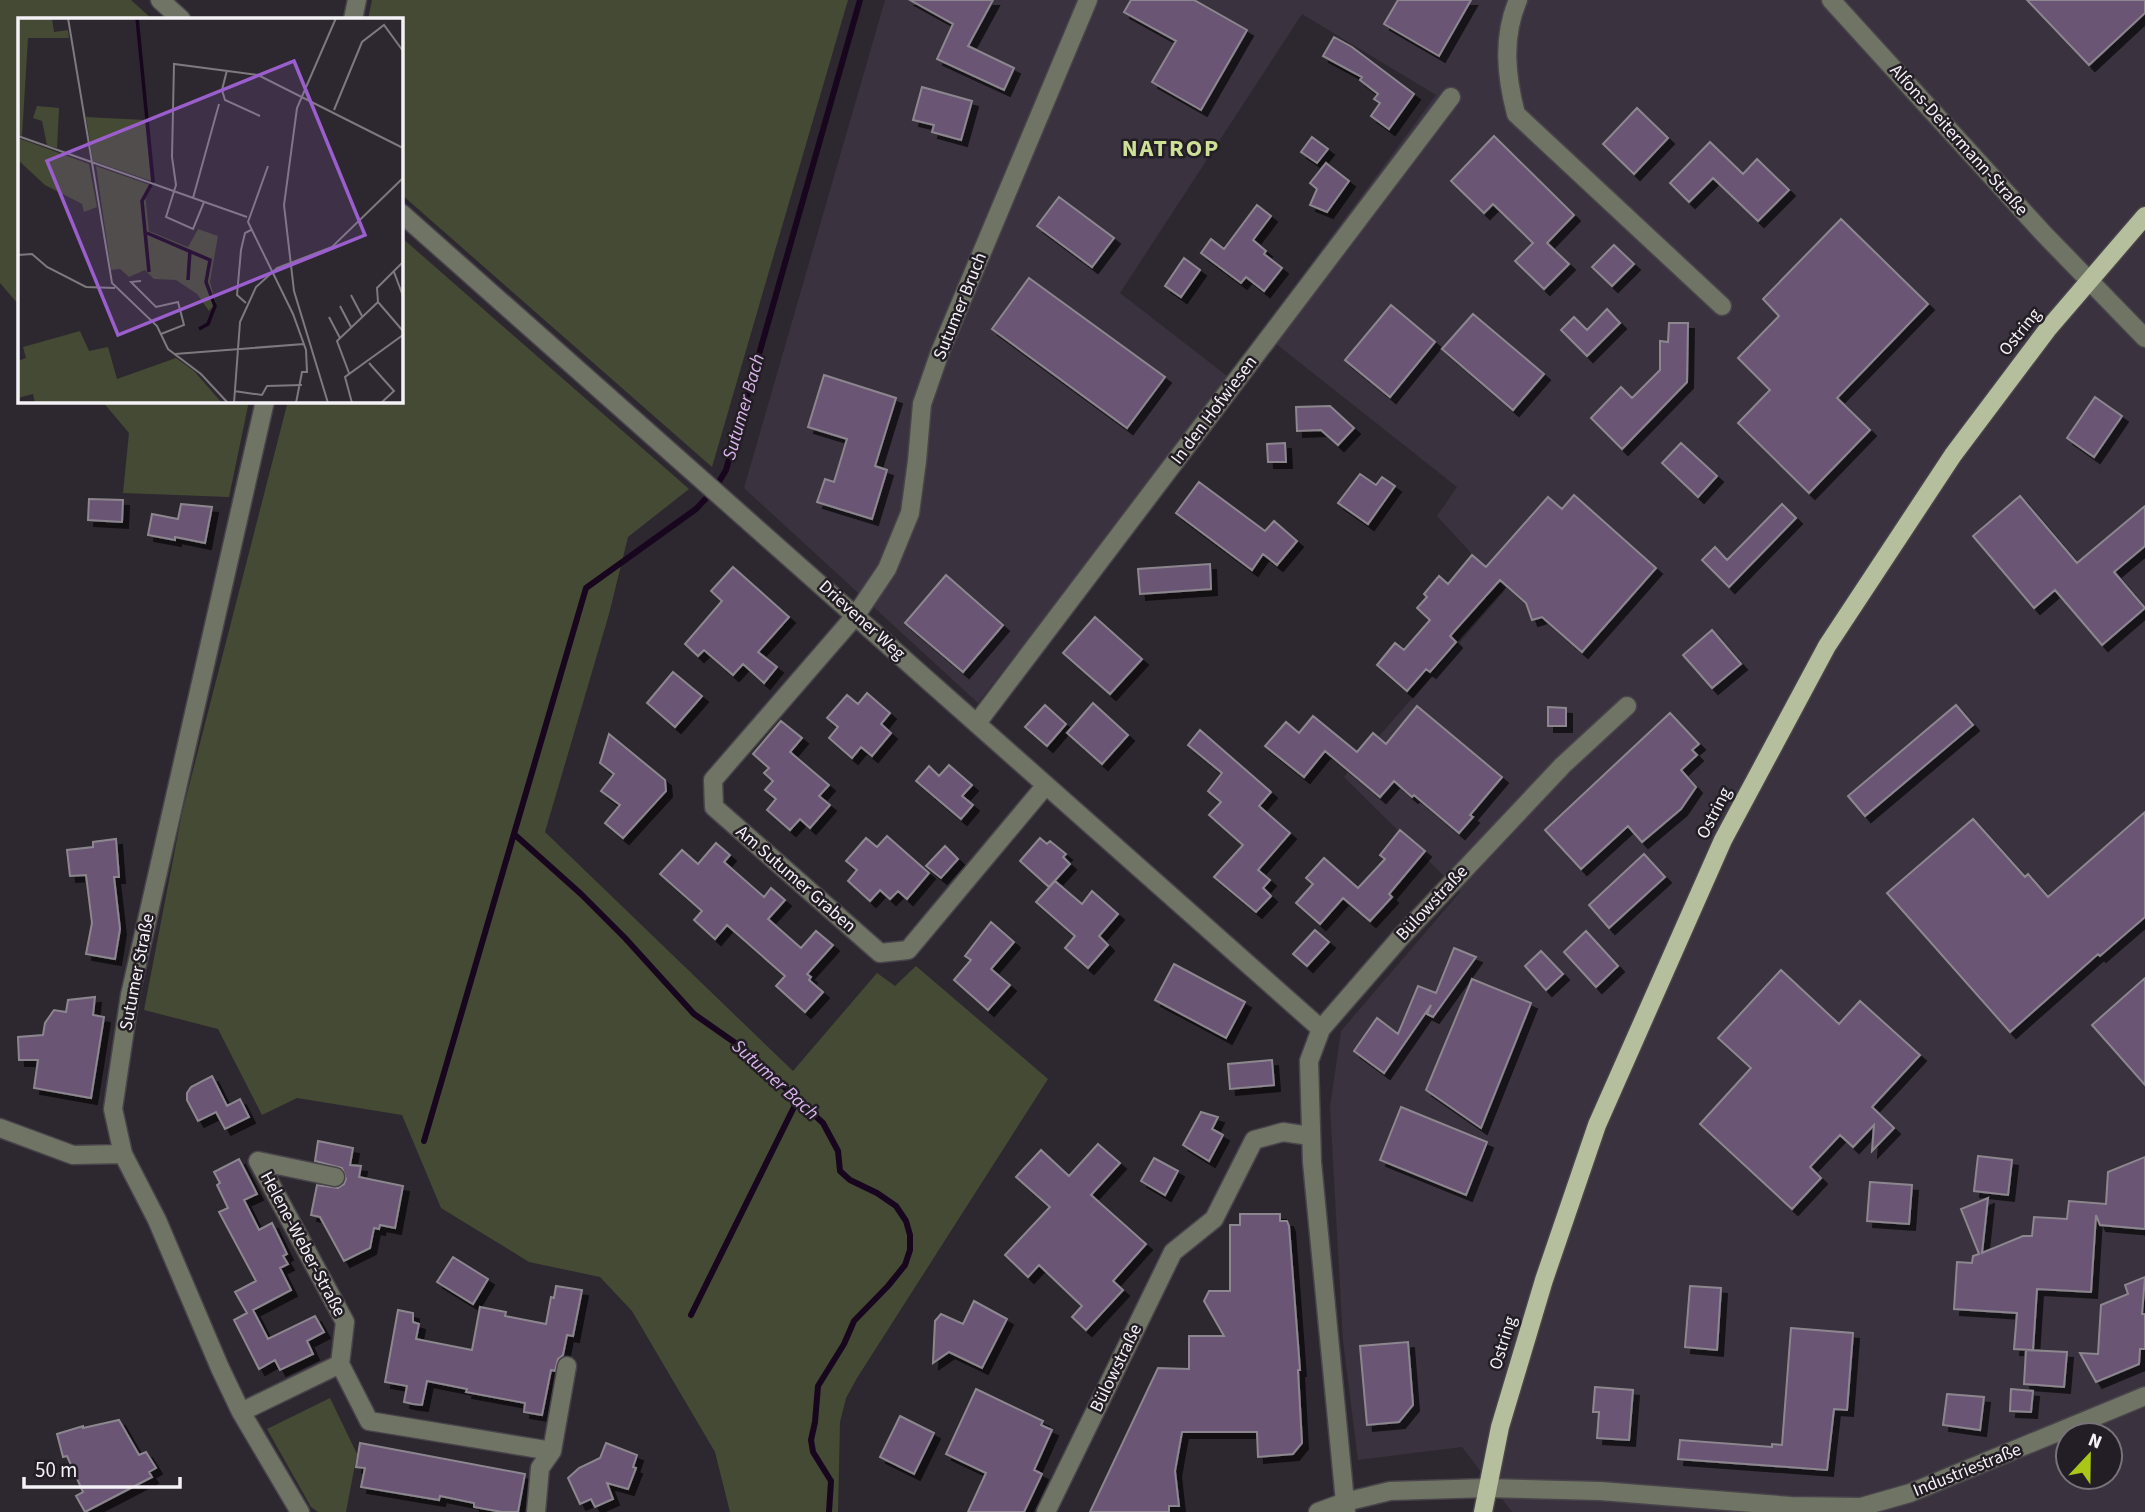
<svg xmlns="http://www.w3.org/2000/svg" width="2145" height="1512" font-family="'Source Sans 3',sans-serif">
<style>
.built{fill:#3a323e;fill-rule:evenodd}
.green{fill:#454a35}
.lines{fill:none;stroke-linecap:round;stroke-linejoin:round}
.stream{stroke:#18061f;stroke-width:6}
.building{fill:#6a5474;stroke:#8c878f;stroke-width:2;filter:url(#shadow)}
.minor-casing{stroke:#49444b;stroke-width:21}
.primary-casing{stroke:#49444b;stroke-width:21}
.minor{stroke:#707464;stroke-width:18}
.primary{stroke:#b6bf9d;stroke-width:18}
.labels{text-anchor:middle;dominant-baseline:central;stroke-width:5;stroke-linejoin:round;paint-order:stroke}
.street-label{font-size:18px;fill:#f5f2f7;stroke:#231e25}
.water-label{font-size:19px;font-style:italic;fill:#dab4eb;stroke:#231e25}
.district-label{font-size:24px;font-weight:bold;letter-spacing:2px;fill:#cee095;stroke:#231e25}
.inset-river{fill:none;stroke:#18061f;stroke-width:3.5}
.inset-road{fill:none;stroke:#7d797f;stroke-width:2}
.view{fill:#9a5ecd;fill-opacity:0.15;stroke:#9a5ecd;stroke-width:3.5}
.inset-edge{fill:none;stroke:#f5f2f7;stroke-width:3.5}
</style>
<defs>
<filter id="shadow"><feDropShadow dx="6" dy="6" stdDeviation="0" flood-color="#0009"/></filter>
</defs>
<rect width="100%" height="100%" fill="#2d282f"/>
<path class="built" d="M885,0h1260v1512h-633l-50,-65 -104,13 -15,-119 -13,-234 11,-76 119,-139 -116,-115 161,-187 -68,-74 20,-29 -196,-155 175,-237 -134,-81 -182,279 111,86 -253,324 -234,-215zM2068,1435h42v42h-42z"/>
<path class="green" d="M0,0h131l21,19h-133v286l-19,-22z
M372,0h476l-136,467 -311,-273v-175h-33z
M401,237l288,252 -61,48 -19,77 -64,218 248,239 84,-98 18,13 21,-20 132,113 -191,299 -11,20 -6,24 -2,90h-108l-15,-60 -83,-141 -32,-34 -71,-15 -88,-54 -39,-93 -105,-17 -35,17 -44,-86 -74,-19 38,-197 106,-412h113z
M102,401h147l-20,96 -106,-4 6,-60z
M330,1398l27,56 -11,58h-28l-7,-5 -44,-78z"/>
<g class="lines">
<path class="stream" d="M514,834l67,60 44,44 69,76 47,33 82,76 15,28 2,20 10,9 27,13 19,13 10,15 4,14v15l-5,15 -17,21 -34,35 -10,23 -26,42 -3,36 -4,18 2,12 18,29 -2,31
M424,1141l162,-553 110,-79 18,-19 12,-20 134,-470
M691,1315l107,-216"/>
</g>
<path class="building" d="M910,0h83l-25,46 46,22 -10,22 -67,-31 16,-35z
M1131,0h63l53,30 -46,80 -49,-28 24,-41 -52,-29z
M1398,0h73l-32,56 -55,-32z
M2027,0h118v13l-56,52z
M1334,37l18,10 62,47 -25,35 -18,-13 9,-13 -6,-4 4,-5 -18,-14 2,-3 -39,-21z
M922,87l50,14 -11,39 -29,-8 2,-7 -21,-5z
M1637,108l31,30 -34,36 -31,-30z
M1494,136l80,79 -27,28 22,21 -25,25 -29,-28 18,-18 -40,-39 -9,9 -33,-32z
M1312,137l16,12 -11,14 -16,-11z
M1710,142l33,32 14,-15 32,31 -31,31 -45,-43 -24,24 -19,-19z
M1326,163l23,18 -22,31 -17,-7 7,-16 -7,-6z
M1059,197l55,41 -22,29 -55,-41z
M1257,205l14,11 -18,24 13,11 -2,3 18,14 -18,23 -18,-14 -5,6 -40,-30 10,-14 13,10z
M1841,219l87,85 -91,94 33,32 -61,63 -71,-70 32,-33 -32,-32 41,-42 -16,-17z
M1614,245l20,19 -22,22 -20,-19z
M1184,258l16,12 -19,27 -16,-11z
M1029,278l136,99 -38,51 -135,-99z
M1391,305l44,37 -45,55 -45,-37z
M1607,309l13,14 -33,33 -26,-26 13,-13 13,13z
M1473,314l71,60 -31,36 -71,-61z
M1669,323h19l-1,59 -65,67 -31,-31 30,-31 11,11 28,-28v-29l8,1z
M824,375l72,23 -21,68 12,4 -15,49 -55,-17 8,-23 9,3 13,-43 -39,-12z
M2095,397l27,19 -28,41 -27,-19z
M1330,406l24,22 -16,17 -17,-15 -24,1 -1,-24z
M1285,443l1,19h-18l-1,-18z
M1681,443l36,33 -19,21 -36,-34z
M1360,474l16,11 6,-8 13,9 -27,38 -30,-21z
M1199,482l66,49 9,-10 23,20 -20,24 -14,-11 -11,16 -76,-57z
M1574,495l82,73 -74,84 -40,-35 -10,3 -6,-17 -26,-23 -50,56 6,6 -26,30 -4,-3 -19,22 -30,-26 18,-22 9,7 26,-30 -13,-12 10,-11 -3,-3 15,-18 9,8 24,-29 14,12 62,-70 14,12z
M2020,496l57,67 68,-57v40l-31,26 31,36 -43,37 -47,-55 -21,18 -61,-72z
M89,499l34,1 -1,22 -34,-2z
M181,504l31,3 -7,36 -30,-6v3l-27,-5 4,-21 26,5z
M1782,504l14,14 -67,69 -27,-27 13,-13 12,13z
M1210,564l1,25 -71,5 -2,-25z
M733,567l56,50 -31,35 19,15 -13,16 -21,-19 -10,11 -29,-25 -6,6 -13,-12 37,-43 -11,-10z
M946,575l57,50 -40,47 -58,-49z
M1095,617l47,42 -32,35 -47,-41z
M1712,630l29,34 -29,24 -29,-33z
M673,672l29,24 -27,31 -28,-24z
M867,693l23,20 -9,11 10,9 -19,23 -11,-9 -9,11 -23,-20 9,-11 -11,-9 20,-23 11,9z
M1093,703l35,32 -26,29 -35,-31z
M1045,705l21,19 -19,22 -22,-19z
M1956,705l17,20 -108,91 -17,-20z
M1417,706l85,71 -32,38 3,2 -14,16 -45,-38 -2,2 -18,-16 -14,16 -55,-46 -21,26 -39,-31 21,-24 13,11 14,-17 44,36 16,-19 13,11z
M1548,707l18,1v18h-18z
M1670,713l29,31 -7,6 5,5 -16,15 15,17 -15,22 -39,33 -14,-16 -47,43 -36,-39z
M781,721l21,17 -12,14 39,33 -10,11 11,9 -20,23 -10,-9 -10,11 -23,-20 9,-11 -11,-9 8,-9 -9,-8 5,-5 -16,-14z
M1200,730l71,62 -12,14 31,27 -32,37 12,10 -7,8 8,8 -15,16 -42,-35 29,-32 -34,-30 12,-13 -13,-11 14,-18 -34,-28z
M609,734l56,46 1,11 -43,47 -18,-15 15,-18 -19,-14 13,-17 -14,-11z
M949,765l23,20 -10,11 11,9 -12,14 -45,-38 13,-15 10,10z
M2145,812v105l-45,39 -2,-2 -88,78 -123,-139 86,-74 52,58 3,-3 20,23z
M1400,830l25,21 -36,43 3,3 -22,24 -27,-23 -23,26 -24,-21 17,-19 -7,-6 18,-20 34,30 27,-29 -5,-4z
M887,836l42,37 -22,26 -9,-8 -8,8 -10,-9 -10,11 -22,-20 9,-11 -11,-9 20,-23 11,9z
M1040,838l7,6 3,-3 16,13 -3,3 7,7 -21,23 -29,-26z
M116,839l3,38h-5l6,52 -5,30 -29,-5 6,-31 -6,-48 -16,1 -3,-26 26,-3v-5z
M716,843l14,12 -6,7 40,35 7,-9 14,12 -17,19 33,29 15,-17 17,14 -26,29 4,3 -2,3 14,12 -18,20 -29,-26 9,-10 -58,-51 -12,14 -21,-19 8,-9 -42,-37 22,-24 16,14z
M945,846l13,13 -17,19 -15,-12z
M1644,854l21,23 -56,51 -20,-23z
M1055,881l27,23 10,-13 26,23 -19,22 9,9 -20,23 -23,-20 10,-12 -39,-34z
M991,922l23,20 -23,27 19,16 -22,25 -34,-30 17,-20 -6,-4z
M1315,930l14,12 -22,24 -14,-12z
M1586,931l32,35 -22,21 -32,-35z
M1454,948l22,9 -43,60 -6,-3 4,-9 -47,68 -30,-22 23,-33 21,16 20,-48 18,7z
M1541,951l22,23 -17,16 -21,-24z
M1174,964l71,38 -19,36 -71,-38z
M1781,970l58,54 21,-23 60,54 -48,52 22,21 -22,23 2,-26 -21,22 -13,-12 -30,32 11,11 -29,31 -92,-85 51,-56 -33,-30z
M2145,978v107l-53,-60z
M1472,979l59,24 -50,125 -55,-38z
M95,997l-2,18 11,2 -13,81 -57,-10 4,-28h-19l-1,-23 25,-2 2,-12 9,-13 12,2 2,-12z
M1272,1060l2,25 -44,4 -2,-25z
M212,1076l15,30 13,-7 9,18 -24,12 -9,-17 -18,9 -11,-21v-7l4,-6z
M1401,1107l86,35 -21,53 -86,-35z
M1201,1112l17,5 -6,12 11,6 -14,26 -26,-16z
M318,1141l35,7 -3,17 11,1 -2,11 44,9 -8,42 -15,-3 -1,4 -5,-1 -4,20 -26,13 -24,-44 -9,-2 6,-30 21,3 6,-4 2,-5 -4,-11 -27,-7z
M1098,1144l22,19 -29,32 55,49 -33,37 10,9 -37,40 -14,-13 10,-11 -20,-19 -23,-22 -11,12 -23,-22 45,-48 -34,-30 25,-27 28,26z
M1978,1156l34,4 -4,35 -34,-4z
M2145,1157v72l-45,-4 -4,-10 -5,77 -54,-3 -4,61 -19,-1 3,-36 -63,-4 3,-47 15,1 1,-7 6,-2 -18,-45 27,-11 -6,55 41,-17h9l2,-19 33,2 2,-18 37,3 2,-32z
M1154,1158l24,13 -13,24 -24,-14z
M239,1159l18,35 -13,6 15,30 13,-7 15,31 -4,2 5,8 -8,4 11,22 -38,20 15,29 47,-23 9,16 -17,9 6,13 -33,16 -5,-10 -16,9 -25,-49 13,-7 -12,-21 21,-11 -37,-69 9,-4 -11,-23 3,-2 -6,-11z
M1870,1182l42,3 -3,39 -42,-3z
M1240,1214h40v7h7l2,5 11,144h-2l4,73 -9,11 -35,3 -1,-25h-75l-7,39 4,35h-10v6h-79l68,-144 31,1v-33h35l-20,-35 5,-10h21v-66h10z
M453,1257l35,22 -15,25 -36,-22z
M2145,1277l-3,37h3v35h-5l-1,15 -43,18 -16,-29 18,1 3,-49 27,-11 -3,-9z
M556,1286l26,4 -9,46 -6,-1 -4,20 -5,4 -3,12 -4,-1 -9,45 -18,-3 1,-9 -59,-11 1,-3 -40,-8 -5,24 -9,-1 -9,-2 3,-16 -22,-4 13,-72 15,3v9l6,2 -3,15 56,11 8,-43 26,5 -1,4 41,8 5,-27 3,1z
M1690,1286l31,2 -4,62 -32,-3z
M974,1301l33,18 -25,49 -33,-16 -16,11 2,-42 6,-7 22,10z
M1791,1328l62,5 -6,77 -13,-1 -7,61 -149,-11 2,-19 92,7v-3l10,1z
M1408,1342l5,63 -14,17 -32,3 -7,-79z
M2026,1350l41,2 -3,35 -40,-3z
M1595,1387l38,3 -4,50 -32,-2 2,-26h-6z
M976,1389l67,32 -2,4 11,5 -18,40 8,4 -18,38h-56l18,-39 -40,-19z
M2011,1389l22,2 -2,21 -21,-1z
M1947,1394l37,3 -4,33 -37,-5z
M900,1416l34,17 -20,41 -34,-17z
M119,1420l20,35 7,-3 10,16 -7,4 3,5 -67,35 -9,-16 7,-4 -16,-36 -4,1 -6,-23 26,-8v2z
M360,1443l165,31 -7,38h-16l-28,-5v-4l-34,-7 -1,4 -78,-13 4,-19 -9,-1z
M606,1443l31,12 -4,12 3,1 -8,21 -21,-6 6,16 -18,8 -4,-8 -11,5 -12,-26 11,-10 21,-10z"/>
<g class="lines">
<g class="minor-casing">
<path id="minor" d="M160,0l21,19
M1518,0c-16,37 -12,76 -2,114l206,192
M1831,0l213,234 101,104
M353,19l4,-19
M401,213l920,816
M265,401l-135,594 -17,114 10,45 34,66 63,148 21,44 59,100
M977,723l474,-626
M1046,785l-138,165 -28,3 -166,-146 -1,-27 143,-165 31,-46 23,-56 7,-52 5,-57 18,-52 148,-352
M0,1128l73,27 50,-1
M335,1177l-77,-16 87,161 -5,42 29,57 183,30 -12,17 -4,44
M241,1412l99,-48
M552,1451l15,-85
M1046,1512l127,-260 41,-33 40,-79 29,-8 27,4
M1318,1512l27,-10 45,-11 97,-3 113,3 191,15 70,1 49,-14 235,-97
M1346,1512l-34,-350 -3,-101 12,-32 79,-91 163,-173 64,-59"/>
</g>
<g class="primary-casing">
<path id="primary" d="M1483,1512l17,-85 44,-147 53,-155 126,-285 104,-194 126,-191 94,-125 98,-114"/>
</g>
<use href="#minor" class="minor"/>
<use href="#primary" class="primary"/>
</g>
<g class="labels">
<g class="street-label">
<text transform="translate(1959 140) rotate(48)">Alfons-Deitermann-Straße</text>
<text transform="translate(960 306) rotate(-68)">Sutumer Bruch</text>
<text transform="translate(2020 332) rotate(-51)">Ostring</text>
<text transform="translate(1214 410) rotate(-53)">In den Hofwiesen</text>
<text transform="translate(862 620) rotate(42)">Drievener Weg</text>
<text transform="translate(1714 813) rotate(-63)">Ostring</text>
<text transform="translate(796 879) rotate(41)">Am Sutumer Graben</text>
<text transform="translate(1432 903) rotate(-47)">Bülowstraße</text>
<text transform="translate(137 972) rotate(-79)">Sutumer Straße</text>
<text transform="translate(303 1244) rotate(62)">Helene-Weber-Straße</text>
<text transform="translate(1503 1343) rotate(-73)">Ostring</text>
<text transform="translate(1116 1368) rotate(-64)">Bülowstraße</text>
<text transform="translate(1967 1470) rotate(-22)">Industriestraße</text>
</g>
<g class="water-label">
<text transform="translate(744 407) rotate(-74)">Sutumer Bach</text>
<text transform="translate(775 1080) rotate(42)">Sutumer Bach</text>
</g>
<g class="district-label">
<text x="1171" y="148">NATROP</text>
</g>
</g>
<g transform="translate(18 18)">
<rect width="385" height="385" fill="#2d282f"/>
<path d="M0,0h34l2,14 14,-2 1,8h-41l-6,98 -4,-2zM19,88l22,2 -2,40 -10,-3 -5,-24 -9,-3zM68,99l59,3 6,61 -58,-20zM0,120l71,26 8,43 -13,5 -2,-8 -37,-19 -27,-25zM78,148l54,19 -5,8 4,38 39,16 10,-18 20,7 -8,46 6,21 -7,8 -12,-17 -21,-14 -22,-1 -9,-9 -16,7 -9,-8 -9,1zM62,313l9,20 19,-4 9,32 59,-21 18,13 28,32h-187l-2,-9 -15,4v-37l8,-3 -3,-11z" fill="#454a35"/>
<path class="inset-river" d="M119,0l16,163 -11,20 7,71M129,215l63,27 -4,22 9,24 -7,18 -9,5M170,262l2,-30"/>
<path class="inset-road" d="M50,0l44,265 45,43 11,23 33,25 27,29M209,52l-5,20 3,10 35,16M316,92l28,-68 22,-17 19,26M0,118l229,81M250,148l-20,56 45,92 13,36 1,22h-5l-6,31M175,180l26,-94M186,184l-11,27 -27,-12 10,-32 -4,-28 2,-93 84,11 145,73M0,237l14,-1 15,13 39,20 29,1M376,254l9,24M123,263l-10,1 25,25 22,-5 6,23 -23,9M333,277l11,21M360,284l25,29M228,285l-9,-8 4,-45 4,-17 6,-3M322,288l11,21M311,299l11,21M157,336l129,-10M351,345l25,28 -13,12M331,355l-12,-32 41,-39 -1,-14 26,-26M216,373l28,4 5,-9 35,-1M216,385l6,-81 16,-35 21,-19 55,-21 71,-69M310,385l-34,-112 -10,-86 13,-97 39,-90M334,385l-7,-26 58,-42"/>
<path class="view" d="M276,43l71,174 -247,100 -71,-174z"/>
<rect width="385" height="385" class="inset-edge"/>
</g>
<g transform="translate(2089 1456) rotate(22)"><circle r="33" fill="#231e25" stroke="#777379" stroke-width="2"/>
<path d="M0-5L12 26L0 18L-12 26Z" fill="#aac717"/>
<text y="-10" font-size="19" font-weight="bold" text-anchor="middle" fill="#f5f2f7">N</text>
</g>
<path d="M24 1477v10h156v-10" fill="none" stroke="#f5f2f7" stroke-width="3.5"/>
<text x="35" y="1477" font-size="21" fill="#f5f2f7" stroke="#231e25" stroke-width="5" paint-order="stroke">50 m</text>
</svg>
